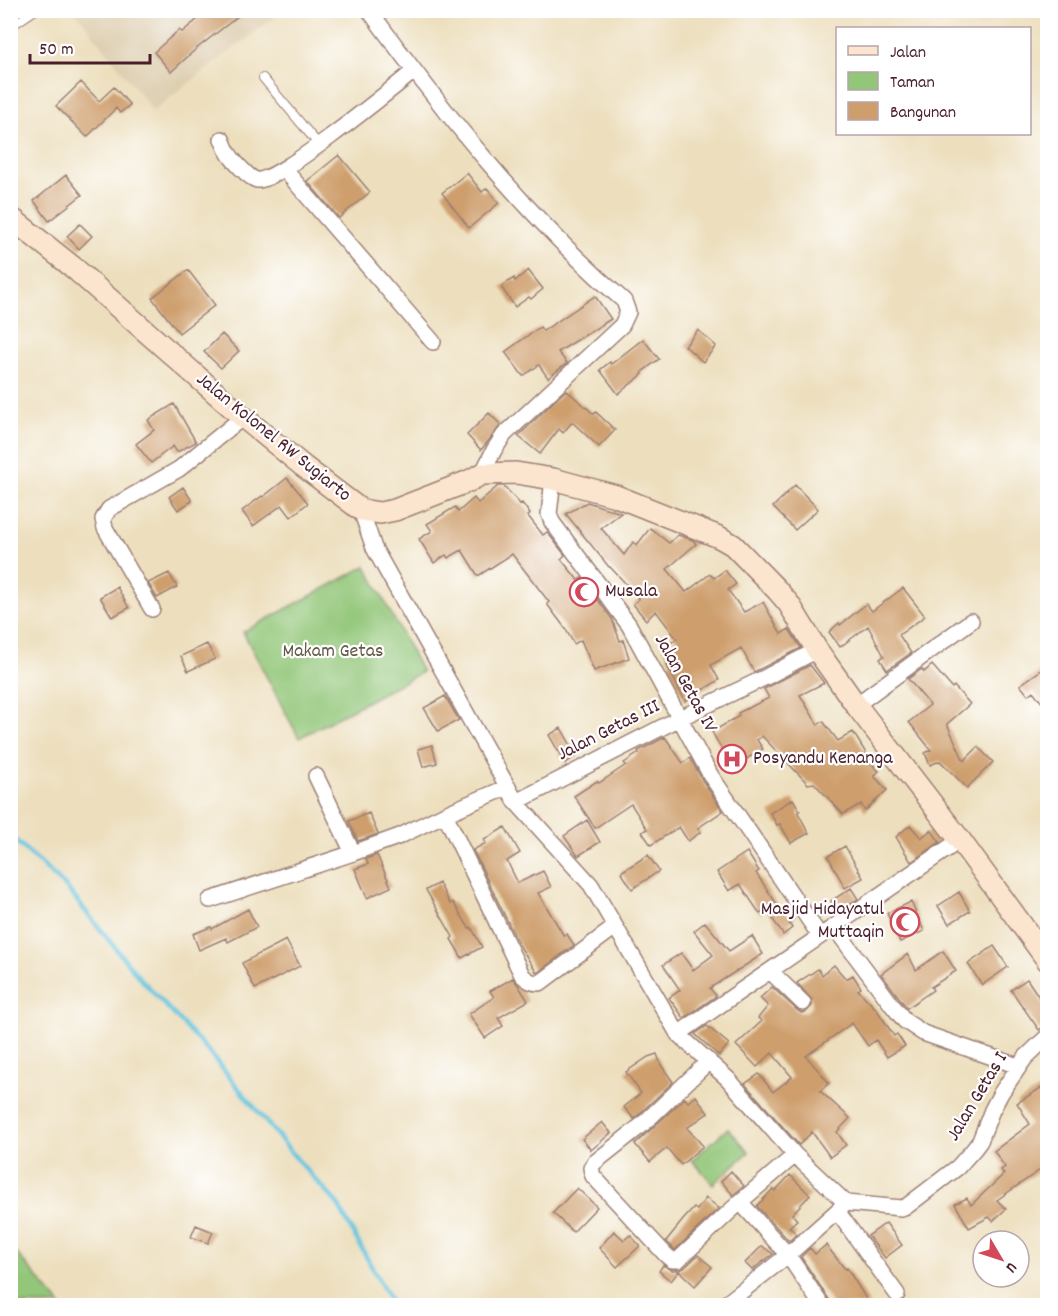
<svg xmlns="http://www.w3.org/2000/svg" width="1058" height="1316" font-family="Dekko,sans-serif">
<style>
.built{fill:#decfb1}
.green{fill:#92c678;stroke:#6e7252;stroke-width:1.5}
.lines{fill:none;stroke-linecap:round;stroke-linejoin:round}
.stream{stroke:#60c3de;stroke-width:4.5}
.building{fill:#ce9e6c}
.lane-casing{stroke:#9c7f74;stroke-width:10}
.street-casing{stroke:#9c7f74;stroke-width:18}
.secondary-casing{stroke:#9c7f74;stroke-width:24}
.lane{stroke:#fff;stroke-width:8}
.street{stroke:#fff;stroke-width:15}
.secondary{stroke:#fce5cf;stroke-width:21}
.labels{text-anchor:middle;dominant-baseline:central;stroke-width:4.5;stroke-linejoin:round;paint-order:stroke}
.street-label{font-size:20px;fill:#4a1f2b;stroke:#fff}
.poi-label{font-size:20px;fill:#4a1f2b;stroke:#fff;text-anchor:start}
.park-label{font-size:20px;fill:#635946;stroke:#fff}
</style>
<rect width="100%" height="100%" fill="#fff"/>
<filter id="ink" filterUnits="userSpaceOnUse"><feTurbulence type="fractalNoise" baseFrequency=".0167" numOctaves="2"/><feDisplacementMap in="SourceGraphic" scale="12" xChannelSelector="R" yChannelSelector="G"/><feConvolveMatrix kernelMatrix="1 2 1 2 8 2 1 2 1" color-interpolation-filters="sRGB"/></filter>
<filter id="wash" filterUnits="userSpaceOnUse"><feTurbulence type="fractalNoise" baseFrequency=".008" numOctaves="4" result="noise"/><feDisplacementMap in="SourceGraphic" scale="24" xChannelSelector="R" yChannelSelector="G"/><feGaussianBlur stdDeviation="1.35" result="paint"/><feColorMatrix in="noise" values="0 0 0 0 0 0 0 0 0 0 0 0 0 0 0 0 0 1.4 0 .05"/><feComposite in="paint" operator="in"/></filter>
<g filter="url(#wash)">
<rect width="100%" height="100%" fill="#eddfbe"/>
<path class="built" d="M75,11h207l-129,100z"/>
<path class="green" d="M366,566l56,106 -123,66 -56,-106z
M728,1128l21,24 -36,32 -21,-24z
M10,1247h1l50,58h-50z"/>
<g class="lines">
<path class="stream" d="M10,833l5,7 51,47 72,89 69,74 94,114 36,39 56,103"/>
</g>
<g id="blocks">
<path class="building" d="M209,10h37l-50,39 -25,23 -17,-20 25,-22 3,2z
M81,82l18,19 15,-14 16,18 -10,8 -4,-5 -29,29 -31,-31z
M339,155l31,37 -31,26 -32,-37z
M467,173l15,19 5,-4 12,15 -30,25 -27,-35z
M66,175l16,20 -33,26 -15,-20z
M80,224l12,12 -13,13 -12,-13z
M188,270l27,35 -36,28 -27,-35z
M528,270l15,19 -12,10 -2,-2 -14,10 -14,-20 13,-9 1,3z
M595,296l16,23 -53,33 9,11 -19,15 -9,-13 -16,11 -18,-24 35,-25 3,4z
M698,330l18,16 -13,16 -18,-16z
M222,334l17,17 -18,17 -17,-16z
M643,339l16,20 -17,13 1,2 -25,20 -18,-24 10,-8 1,2z
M566,390l28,24 2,-2 19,18 -16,17 -27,-25 -9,11 -4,-4 -19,25 -22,-18z
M174,404l22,38 -19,10 -4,-6 -22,17 -15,-19 18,-14 -6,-10z
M489,413l12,12 -20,25 -14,-15z
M287,478l21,25 -17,14 -9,-12 -29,21 -11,-15 20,-15 1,1z
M795,485l23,24 -23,21 -22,-23z
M498,486h6l16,18 2,-1 8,11 -2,2 15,19 4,-3 18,23 -4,4 17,21 4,-2 30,41 8,22 3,-1 6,18 -35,13 -13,-31 -7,4 -9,-16 -18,-24 2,-2 -37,-48 -34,22 -16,-26 -14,8 -2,-3 -12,8 -15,-24 13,-8 -5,-7 28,-17 3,5 16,-14 4,5z
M183,487l9,14 -14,9 -9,-13z
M587,502l34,11 -20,15 23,27 9,-13 4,3 13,-17 19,15 9,-8 15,5 3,4 -29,25 19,23 24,-18 4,4 11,-8 11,14 -8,6 16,22 19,-10 18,32 8,-5 12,19 -47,24 -13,-24 -30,17 8,15 -34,21 -18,-36 4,-2 -8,-16 14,-8 -21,-28 -10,9 -13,-16 6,-5 -11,-13 -18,-19h-1l-43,-53z
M169,573l8,14 -20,11 -9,-15z
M117,587l12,21 -17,9 -12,-20z
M903,588l22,28 -26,19 12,18 -24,17 -7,-11 4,-3 -16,-30 -28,21 -11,-15 10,-9 1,2 26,-21 6,7z
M207,644l8,15 -27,12 -7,-15z
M810,665l14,18 -24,12 18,30 5,-4 15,20 15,-9 22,36 4,3 -5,5 13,14 -22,21 -4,-7 -18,10 -29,-31 -6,1 -46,-48 -5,4 6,9 -33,20 -8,-12 3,-2 -13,-23 27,-16 -1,-3 31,-15 -5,-9z
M932,665l20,23 2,-2 16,18 -23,20 17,37 14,-14 15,15 -26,26 -27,-27 -10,4 -5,-12 6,-3 -22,-28 21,-17 -22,-26 14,-10 2,3z
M1047,666v43l-14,-18 -5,4 -8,-10z
M445,696l14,24 -21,11 -14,-23z
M561,728l16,28 -12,7 -16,-28z
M665,737l18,26 7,-5 13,23 20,30 -25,17 3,4 -13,9 -9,-14 -28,18 -9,-13 5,-3 -16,-25 -36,24 -21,-32 23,-15 2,2 27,-18 -2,-2 15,-10 -1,-2z
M432,745l5,18 -14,4 -5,-18z
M793,799l7,12 -2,2 11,20 -18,10 -11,-19 -3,1 -7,-12z
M369,813l9,21 -20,7 -9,-20z
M587,820l13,22 -22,14 -14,-20z
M910,825l11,13 10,-8 9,12 -29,20 -15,-25z
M505,827l15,26 -13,8 11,22 25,-12 8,16 -13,6 26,43 3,-2 7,11 -37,28 -18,-28 -46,-95 13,-7 -2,-3z
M845,846l18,32 -18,10 -17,-32z
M747,852l12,19 -3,2 24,36 5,-3 9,13 -5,4 3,5 -9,7 -16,-25 -7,4 -20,-30 -11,7 -12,-19z
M377,855l14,32 -24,11 -12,-29 13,-5 -2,-5z
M648,855l11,16 -27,18 -11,-17z
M439,883l11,21 3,-2 16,26 2,-1 11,20 -20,11 -11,-19 2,-2 -27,-47z
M851,888l7,11 -20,13 -7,-11z
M959,892l11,19 -21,13 -11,-18z
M911,902l13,29 -24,11 -13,-29z
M248,909l9,18 -29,15 -2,-4 -27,12 -6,-16 18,-7 1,2z
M705,922l24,29 23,-15 11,18 -53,34 6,8 -32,22 -15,-20 11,-8 -17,-25 18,-12 12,17 20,-15 -19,-24z
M286,940l14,26 -45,23 -13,-26z
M994,946l14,21 -26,18 -14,-21z
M943,951l13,20 -25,16 2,3 -26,18 -26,-34 27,-20 8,16z
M834,965l12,14 7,-4 8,13 -3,2 19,20 17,26 3,-2 8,12 -18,11 -11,-17 -8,6 -16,-23 -46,33 23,27 -9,8 30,27 -13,14 9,13 -16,12 -18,-25 -13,13 -54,-61 14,-10 14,18 19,-15 -20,-24 -15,14 -21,-22 26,-24 -4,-3 10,-12 -8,-8 12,-11 25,23 4,3 5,-1 6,-6v-6l-15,-17 21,-14 4,6z
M513,978l5,7 10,16 -30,17 5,8 -18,12 -16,-24 25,-17 -4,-6z
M1027,979l20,30v15l-8,6 -28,-40z
M707,1026l22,18 -10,12 -24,-22z
M657,1054l4,11 12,17 -39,37 -10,-12 17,-14 -15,-21 22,-15z
M1047,1084v81l-50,35 9,9 -13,12 -4,-4 -20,11 -14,-24 12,-6 4,7 33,-31 -3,-4 4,-3 -11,-16 36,-27 -13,-21z
M696,1096l12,17 -21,15 16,18 -22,19 -14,-17 -17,14 -15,-18 50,-46 3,4z
M602,1122l9,11 -20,17 -9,-11z
M731,1171l13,15 -11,9 -12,-14z
M790,1175l20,20 -18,19 5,6 -8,7 8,7 -8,7 -32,-35 16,-17 2,2z
M577,1188l20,19 -24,25 -20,-19z
M706,1198l13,10 -44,42 -9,-9 17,-21 11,-12 3,2z
M886,1223l16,22 -17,13 -17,-22z
M196,1225l17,7 -5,11 -17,-6z
M614,1231l10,9 6,-5 10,11 -23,21 -18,-19z
M826,1245l19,24 2,-1 23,37h-38l-2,-4 -29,-44 9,-9 5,6z
M762,1246l11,8 -21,16 -7,-7z
M698,1255l14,12 -17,19 -16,-15 -8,10 -12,-10 4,-6 9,5h7l5,-2z"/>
</g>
</g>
<g filter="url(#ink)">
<use href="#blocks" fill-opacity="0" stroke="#9c7f74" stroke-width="1.5"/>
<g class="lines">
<g class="lane-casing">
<path id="lane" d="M10,27l25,-17
M263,78l56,67"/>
</g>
<g class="street-casing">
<path id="street" d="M369,10c76,104 157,206 255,291l4,11 -6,13 -118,110 -10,15 -12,24
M222,139c2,4 3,9 6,13 3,6 21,27 29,28 19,4 136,-92 157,-109
M284,169l149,173
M553,479l-4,35 3,8 77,103 82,151 109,160
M361,510l13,38 142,254 75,83 87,149 50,45 67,76 51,48
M152,609l-47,-81 -2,-9 6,-10 70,-40 64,-52
M856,705l115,-84
M316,776l37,77
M516,802l164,-84 86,-41 51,-27
M445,814l77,161c6,6 10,8 18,8l75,-56
M210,900l143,-47 47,-17 45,-22 63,-27
M834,927l58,78 13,16 18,12 95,33
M770,971l33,32
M678,1034l282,-194
M709,1061l-66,63 -49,39 -3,5 2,8 73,79 6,5h6l62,-58 55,-47
M740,1202l48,53 34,51
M846,1203l55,5 6,-2 51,-39 16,-18 6,-8 12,-31 9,-17 24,-35 23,-22
M837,1211l60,83
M723,1306l65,-51 58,-52"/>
</g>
<g class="secondary-casing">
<path id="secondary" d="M10,217l64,51 169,149 60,49 58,44 19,3 15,-3 74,-29 13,-7 34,-1 37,6 63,17 103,41 14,8 44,45 12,14 28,46 39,55 104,135 88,121"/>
</g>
<use href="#lane" class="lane"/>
<use href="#street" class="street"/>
<use href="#secondary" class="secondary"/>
</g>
</g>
<defs>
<g id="mosque-ring" transform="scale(1.5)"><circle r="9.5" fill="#fff" stroke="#d1495b" stroke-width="1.5"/><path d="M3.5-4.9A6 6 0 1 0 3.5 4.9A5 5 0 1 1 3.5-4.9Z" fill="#d1495b"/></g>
<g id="hospital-ring" transform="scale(1.5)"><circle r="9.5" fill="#fff" stroke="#d1495b" stroke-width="1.5"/><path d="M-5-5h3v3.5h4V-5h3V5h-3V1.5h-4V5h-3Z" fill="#d1495b"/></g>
</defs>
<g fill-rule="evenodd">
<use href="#mosque-ring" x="584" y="592"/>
<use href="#hospital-ring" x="732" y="759"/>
<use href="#mosque-ring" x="905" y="922"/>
</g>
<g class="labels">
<g class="street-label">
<text transform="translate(273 438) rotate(39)">Jalan Kolonel RW Sugiarto</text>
<text transform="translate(685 684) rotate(61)">Jalan Getas IV</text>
<text transform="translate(609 731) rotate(-27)">Jalan Getas III</text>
<text transform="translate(978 1097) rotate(-59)">Jalan Getas I</text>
</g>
<g class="poi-label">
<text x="605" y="592">Musala</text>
<text x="753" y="759">Posyandu Kenanga</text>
<text x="884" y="910" text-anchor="end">Masjid Hidayatul<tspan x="884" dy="23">Muttaqin</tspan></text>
</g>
<g class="park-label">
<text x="333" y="652">Makam Getas</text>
</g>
</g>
<rect width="1058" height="1316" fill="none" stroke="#fff" stroke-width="36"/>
<rect x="836" y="27" width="195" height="108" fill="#ffffff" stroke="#b7a5aa" stroke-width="1.5"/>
<rect x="848" y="46" width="30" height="9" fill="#fce5cf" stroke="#b7a5aa" stroke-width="1.5"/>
<text x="890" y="57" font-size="18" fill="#4a1f2b">Jalan</text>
<rect x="848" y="72" width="30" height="18" fill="#92c678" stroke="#b7a5aa" stroke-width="1.5"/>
<text x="890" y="87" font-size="18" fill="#4a1f2b">Taman</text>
<rect x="848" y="102" width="30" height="18" fill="#ce9e6c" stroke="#b7a5aa" stroke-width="1.5"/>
<text x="890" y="117" font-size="18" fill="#4a1f2b">Bangunan</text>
<g transform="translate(1001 1259) rotate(129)"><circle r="28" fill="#ffffff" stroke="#b7a5aa" stroke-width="1.5"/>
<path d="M0-4.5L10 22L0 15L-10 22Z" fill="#d1495b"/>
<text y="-9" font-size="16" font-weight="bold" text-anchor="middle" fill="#4a1f2b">U</text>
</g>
<path d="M30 54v9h120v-9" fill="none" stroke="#4a1f2b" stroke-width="3"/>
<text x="39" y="54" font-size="18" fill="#4a1f2b" stroke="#ffffff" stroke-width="4.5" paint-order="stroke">50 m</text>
</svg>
